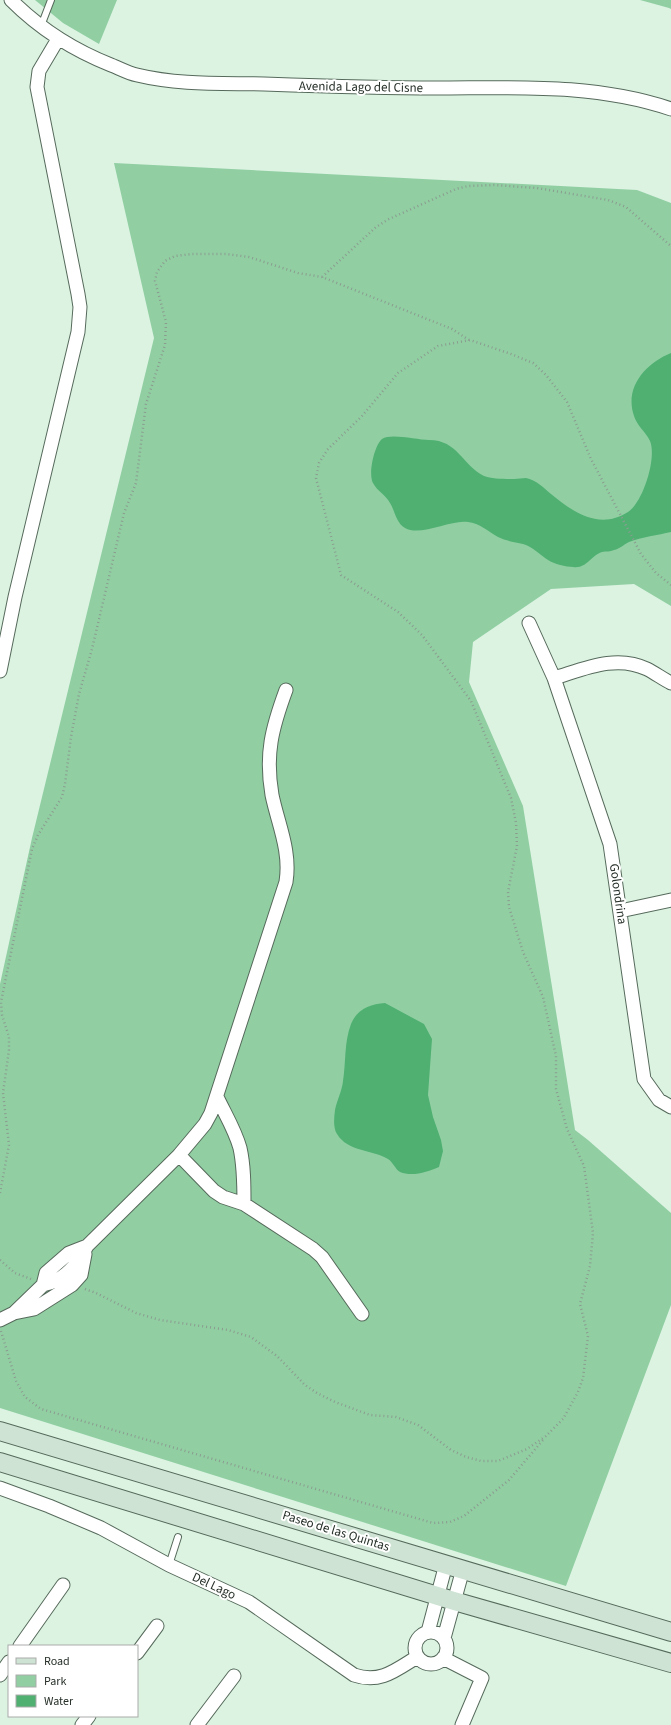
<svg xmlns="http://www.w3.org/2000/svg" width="671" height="1725" font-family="'Source Sans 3',sans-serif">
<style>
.green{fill:#91cfa3}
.water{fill:#50b072}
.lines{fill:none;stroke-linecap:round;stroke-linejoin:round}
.service-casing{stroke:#566a5b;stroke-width:8}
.minor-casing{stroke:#566a5b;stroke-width:15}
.secondary-casing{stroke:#566a5b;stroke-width:20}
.path{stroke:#8b9c8f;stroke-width:2.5;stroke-dasharray:1 3;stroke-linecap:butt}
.service{stroke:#fff;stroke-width:6}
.minor{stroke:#fff;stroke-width:13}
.secondary{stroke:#cee3d4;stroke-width:18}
.labels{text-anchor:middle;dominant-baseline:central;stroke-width:4;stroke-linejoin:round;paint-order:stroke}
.street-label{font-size:13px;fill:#273029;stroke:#fff}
</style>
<rect width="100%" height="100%" fill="#dcf3e2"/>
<path class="green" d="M35,0h82l-18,44 -36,-21z
M640,0h31v9l-2,-1z
M114,163l523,27 34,13v403l-37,-22 -83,5 -78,53 -4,40 54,124 52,324 13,10 83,73v92l-105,281 -566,-178v-424l32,-146 122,-500z"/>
<path class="water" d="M671,353v179c-13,3 -29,5 -42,10 -5,2 -9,7 -15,8 -4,2 -8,1 -12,2 -12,4 -15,17 -29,15 -7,0 -19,-3 -25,-7 -8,-5 -15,-13 -25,-16 -8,-2 -17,-3 -25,-7 -9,-5 -19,-14 -30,-15 -17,-3 -47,15 -63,6 -9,-5 -10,-17 -15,-25 -4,-8 -13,-12 -17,-20 -5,-9 1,-37 9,-44 9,-6 35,1 47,1 29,0 33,25 55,36 7,3 21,3 30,3 4,0 8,-1 12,-1 10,2 18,10 25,16 23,19 49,36 77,18 15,-10 29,-54 22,-71 -4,-9 -13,-15 -16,-25 -10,-29 12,-53 37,-63z
M385,1003l39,21 8,15 -4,56 5,22 8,23 2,11 -4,16c-11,5 -27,10 -39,5 -5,-3 -7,-10 -12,-13 -17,-10 -40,-7 -51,-25 -4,-6 -3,-16 -2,-24 2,-10 7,-19 8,-29 3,-18 1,-39 8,-57 6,-15 19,-20 34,-21z"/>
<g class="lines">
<g class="service-casing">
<path id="service" d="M41,26l10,-26
M169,1565l9,-28"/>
</g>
<g class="minor-casing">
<path id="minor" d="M11,0c29,29 62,50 100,65 8,3 17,8 26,10 41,10 85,8 127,9 57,2 114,4 172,4 79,0 158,-5 235,21
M529,623l25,55 56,166 34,235 15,21 12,7
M0,671l15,-74 63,-265 2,-25 -2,-13 -41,-207 2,-16 19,-32
M554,678c30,-9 62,-24 93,-9 8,4 16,10 24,14
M620,911l51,-11
M217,1097c8,17 18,33 23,51 4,18 4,37 4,56
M179,1155l35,36 9,6 21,7 69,45 9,8 40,57
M43,1285c22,-5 34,-20 44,-39l92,-91 26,-31 6,-11 75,-231c5,-31 -8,-58 -14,-87 -7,-41 0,-67 14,-105
M14,1313l20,-4 38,-24 9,-10 4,-21
M0,1320l14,-7 29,-28 3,-12 23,-20 18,-7
M0,1488l49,18 52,22 68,37 80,37 105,73c26,9 42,-5 63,-18
M415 1648a16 16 0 1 1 32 0a16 16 0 1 1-32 0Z
M428,1632l18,-68
M444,1638l19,-69
M20,1646l43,-61
M137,1653l20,-27
M443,1658l39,20 -20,47
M0,1675l9,-13
M82,1725l7,-9
M197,1725l37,-49"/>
</g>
<g class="secondary-casing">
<path id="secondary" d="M0,1431l671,201
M0,1462l454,139 217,62"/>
</g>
<path class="path" d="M322,277l54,-50 13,-8 67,-30 12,-3 26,-1 43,3 71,12 18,7 45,39
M0,1193l9,-48 -6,-52 6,-43v-13l-7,-22 -1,-13 31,-153 6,-14 24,-38 3,-13 6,-47 8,-43 13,-45 32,-136 12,-30 10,-79 19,-59 1,-23 -11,-41 2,-9 8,-11 10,-5 17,-2h34l23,3 49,16 24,4 130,52 17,11
M0,1260l15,13 16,6
M85,1289l11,4 40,20 24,7 68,10 23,7 26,19 28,29 12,8 18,9 35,13 26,2 22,8 33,25 15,7 15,4h17l29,-12 19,-13 17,-17 15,-27 5,-14 5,-42 -8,-32 10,-38 3,-33 -9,-67 -17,-37 -11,-40v-33l-13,-59 -20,-45 -14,-45 -1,-15 9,-46 -1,-23 -5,-25 -40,-97 -49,-66 -24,-23 -57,-37 -25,-97 3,-15 9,-14 34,-33 36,-43 40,-27 32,-6 41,14 22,9 13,12 21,27 24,57 50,95 15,19 15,12
M1,1331l15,50 9,16 16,12 392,114 17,-1 14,-6 45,-36 34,-40"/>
<use href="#service" class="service"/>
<use href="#minor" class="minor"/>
<use href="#secondary" class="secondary"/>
</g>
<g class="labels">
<g class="street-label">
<text transform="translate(361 87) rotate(1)">Avenida Lago del Cisne</text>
<text transform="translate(618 894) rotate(82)">Golondrina</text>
<text transform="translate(336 1531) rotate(17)">Paseo de las Quintas</text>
<text transform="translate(214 1586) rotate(25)">Del Lago</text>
</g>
</g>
<rect x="8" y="1645" width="130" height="72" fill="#ffffff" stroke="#a9aca9"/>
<rect x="16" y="1658" width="20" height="6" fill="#cee3d4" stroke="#a9aca9"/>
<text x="44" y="1665" font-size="12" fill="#273029">Road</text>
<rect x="16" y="1675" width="20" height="12" fill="#91cfa3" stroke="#a9aca9"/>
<text x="44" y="1685" font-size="12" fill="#273029">Park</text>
<rect x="16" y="1695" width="20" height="12" fill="#50b072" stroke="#a9aca9"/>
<text x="44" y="1705" font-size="12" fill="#273029">Water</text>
</svg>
